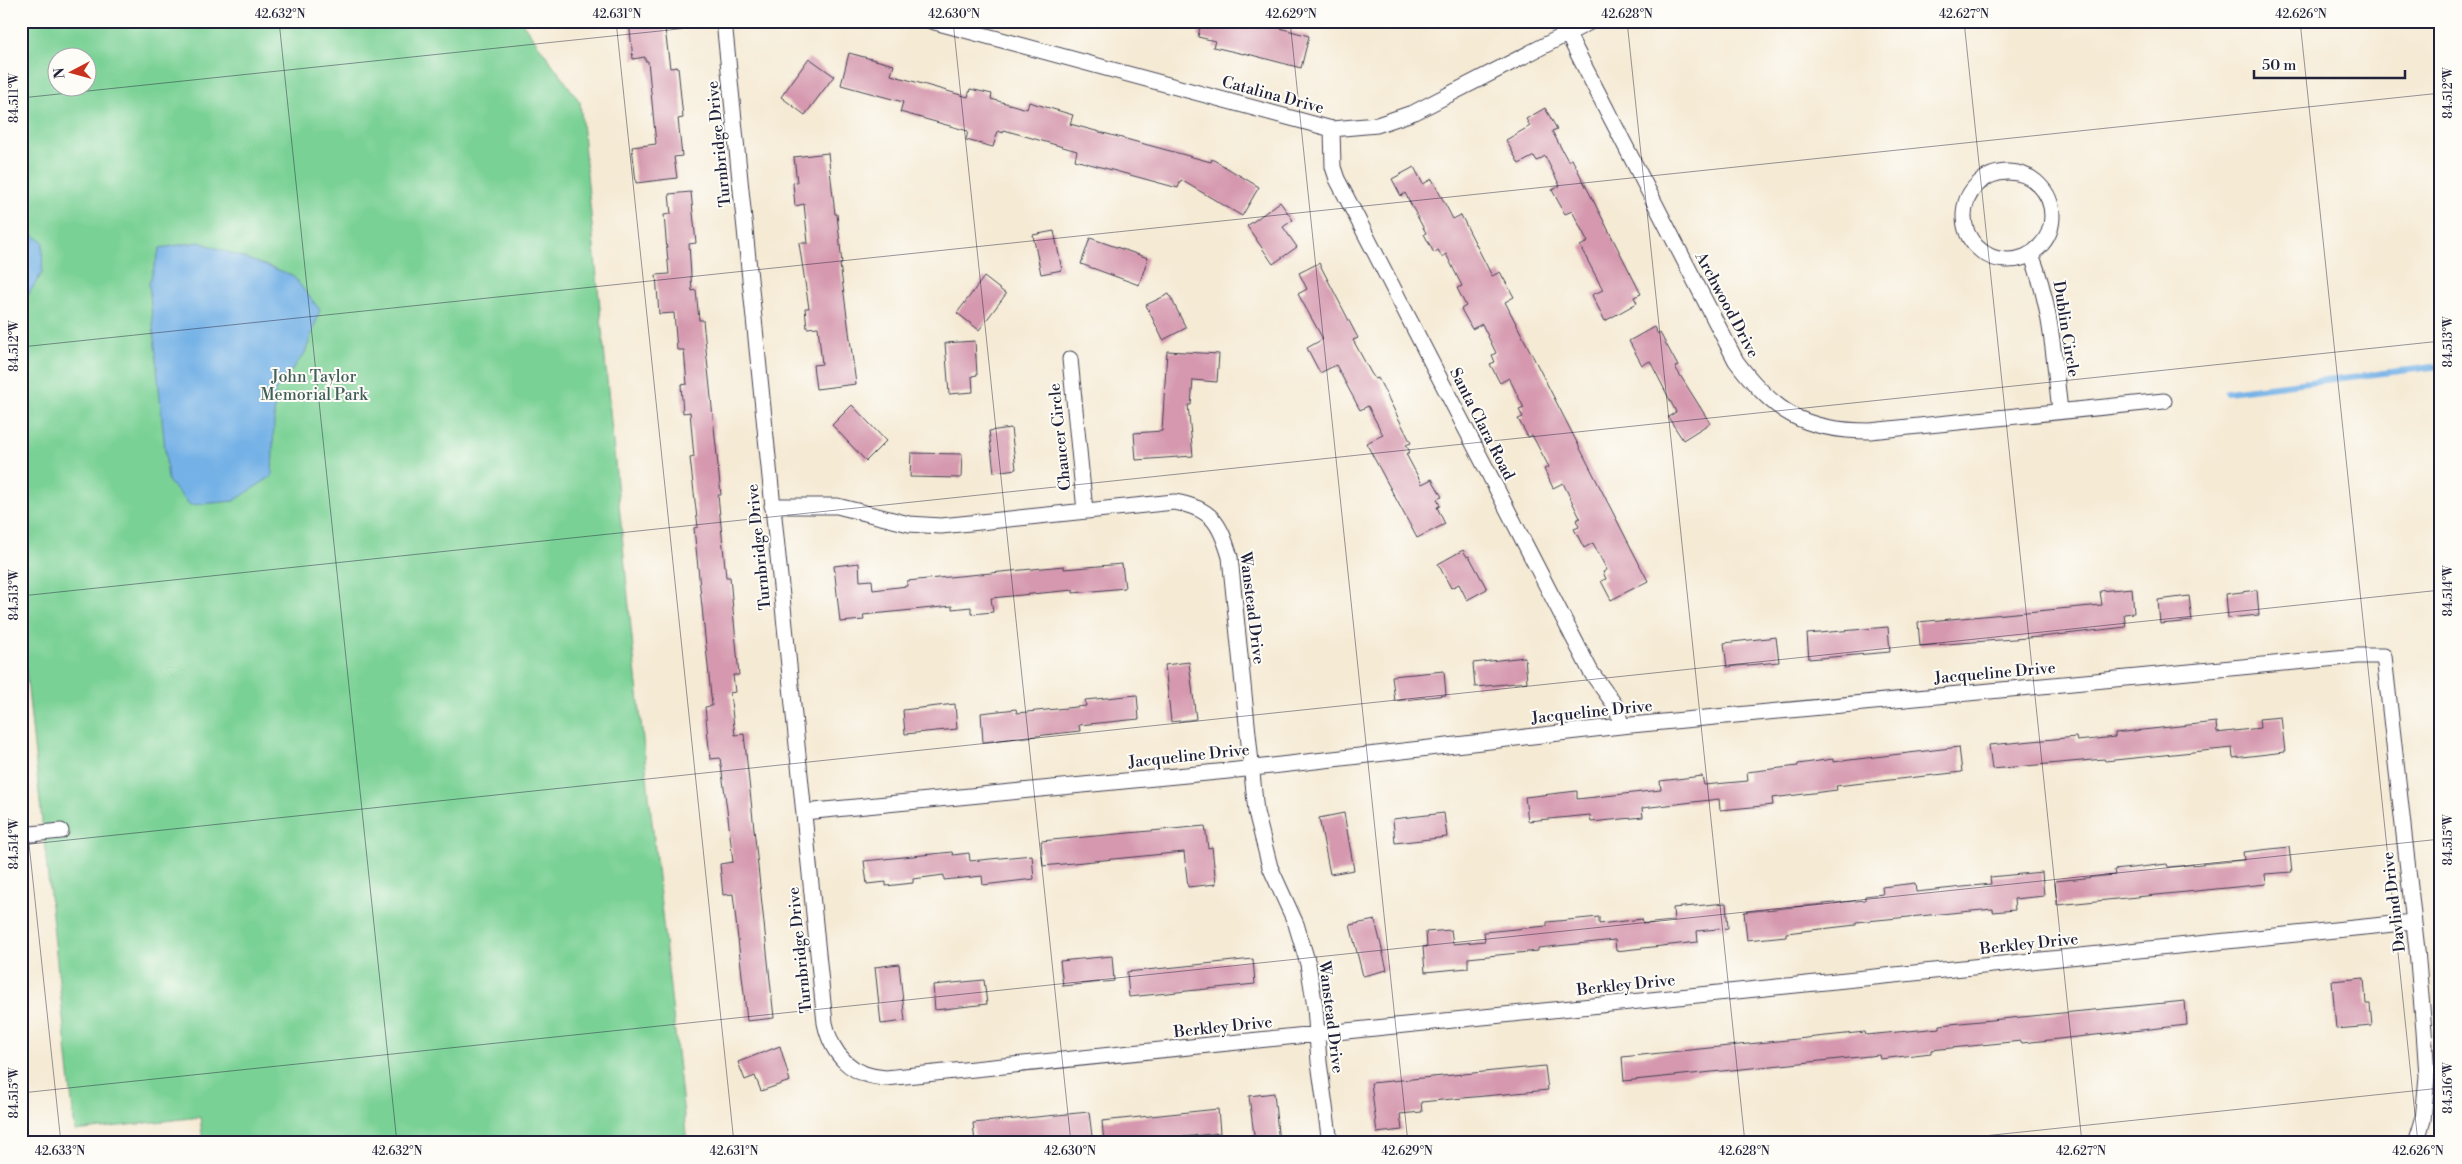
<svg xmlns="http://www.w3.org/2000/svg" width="2462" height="1164" font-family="'Libre Bodoni',serif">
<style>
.green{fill:#7ad195;stroke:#4e7a68;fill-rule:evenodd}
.water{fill:#73b1e6;stroke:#4a6a90}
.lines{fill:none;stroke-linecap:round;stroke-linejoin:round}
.stream{stroke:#73b1e6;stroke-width:6}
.building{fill:#d598ae}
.street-casing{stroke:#424052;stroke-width:17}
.street{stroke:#fff;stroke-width:15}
.ticks{fill:none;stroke:#22223b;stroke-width:1;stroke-opacity:0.45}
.labels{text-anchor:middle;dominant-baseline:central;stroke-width:4;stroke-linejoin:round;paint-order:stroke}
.street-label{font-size:16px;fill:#22223b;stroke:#fdfcf7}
.park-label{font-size:16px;fill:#415f5a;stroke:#fdfcf7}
.neatline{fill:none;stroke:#22223b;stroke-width:2}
.ticks-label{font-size:12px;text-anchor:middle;fill:#22223b}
</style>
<rect width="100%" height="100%" fill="#fdfcf7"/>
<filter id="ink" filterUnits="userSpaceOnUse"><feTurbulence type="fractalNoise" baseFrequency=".02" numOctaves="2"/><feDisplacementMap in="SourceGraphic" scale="10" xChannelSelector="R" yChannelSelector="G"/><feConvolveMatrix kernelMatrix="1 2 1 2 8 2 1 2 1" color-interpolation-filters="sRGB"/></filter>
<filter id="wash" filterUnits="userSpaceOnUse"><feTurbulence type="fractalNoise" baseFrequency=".0096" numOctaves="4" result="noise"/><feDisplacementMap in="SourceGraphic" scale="20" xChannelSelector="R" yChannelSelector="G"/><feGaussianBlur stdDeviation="1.12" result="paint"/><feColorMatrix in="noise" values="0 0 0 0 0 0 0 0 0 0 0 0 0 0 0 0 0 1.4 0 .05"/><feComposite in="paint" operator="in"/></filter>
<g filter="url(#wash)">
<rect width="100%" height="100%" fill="#f5ead4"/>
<path class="green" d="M21,21h500l59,81 53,546 54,495h-484l-3,-26 -125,14 -54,-507zM58,58h30v30h-30z"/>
<path class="water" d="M21,227l22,15 -1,31 -21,33z
M199,242l93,33 28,35 -15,43 -30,38 -3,85 -38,25 -44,4 -22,-24 -19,-197 11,-36z"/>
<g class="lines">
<path class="stream" d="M2227,392l214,-26"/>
</g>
<g id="blocks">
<path class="building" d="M629,21h35l6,47 8,-1 5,51 -5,1 4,37 -8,1 3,21 -41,5 -4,-36 24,-3 -8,-83h-3v-4l-12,2z
M1201,21h32l31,7 1,-4 44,12 -8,32 -57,-15v1l-31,-7 2,-6 -17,-4z
M849,53l45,12 -3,10 77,22 2,-8 22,5 -1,5 36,10 2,-7 44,13 -3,9 141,38 1,-3 47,28 -17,29 -61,-36 -3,8 -103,-28 2,-9 -73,-21 -1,3 -5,-2 -5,16 -27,-7 2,-9 -68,-19 3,-10 -62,-17z
M809,58l25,18 -29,39 -24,-18z
M1545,108l12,21 -5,2 16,30 4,-2 69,135 -7,3 3,6 -32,18 -13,-26 11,-5 -23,-44 8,-4 -16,-31 -7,3 -13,-24 8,-4 -15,-30 -8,5 -3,-5 -15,8 -13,-24 24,-14 -4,-7z
M828,153l7,61h2l5,50h-2l16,120 -40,5 -3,-24 9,-1 -4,-37 -11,1 -2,-20h4l-10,-65h9l-4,-39 -9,2 -2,-23 4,-1 -3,-25z
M1414,167l9,17 9,-5 21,40 8,-4 31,61 8,-4 14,25 -9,5 143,279 -37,19 -10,-19 5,-2 -3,-7 4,-2 -14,-27 -9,5 -10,-19 5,-2 -3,-7 4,-2 -17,-35 -10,5 -9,-19 5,-2 -17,-32 -4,2 -10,-18 5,-2 -4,-7 5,-2 -15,-30 -9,5 -10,-19 5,-2 -3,-7 4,-2 -14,-29 -10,5 -11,-20 5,-3 -9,-18 5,-2 -16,-32 -4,3 -4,-7 -4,3 -10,-19 2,-1 -21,-40 -4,3 -9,-17z
M691,192l5,51 -7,1 3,47 4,-1 3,30h4l18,175h-3l8,82h4l9,98h-6l2,17 -5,1 5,42 9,-1 30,284 -27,3 -14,-127 -10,1 -3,-31 13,-2 -5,-45 -8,-59 -10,1 -5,-52 7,-1 -18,-178 4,-1 -8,-69 4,-1 -4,-45 -7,1 -2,-28 6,-1 -3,-34h-7l-3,-37 -15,1 -3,-39 13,-1 -5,-59 7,-1 -2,-20z
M1280,202l13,18 -10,7 14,20 -24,17 -26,-38z
M1054,231l8,39 -21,4 -8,-39z
M1090,238l58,20 -9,27 -58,-21z
M1319,263l39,75 -5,2 18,33 4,6 3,-1 33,65 -5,2 4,7 -4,2 16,30 10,-5 10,18 -5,2 3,7 -3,1 8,17 -28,14 -51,-95 17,-8 -15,-29 -8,4 -24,-45 -16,8 -13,-25 16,-9 -25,-45 9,-5 -8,-16z
M984,277l22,17 -27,36 -22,-17z
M1169,294l17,34 -23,12 -17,-35z
M1654,327l4,7 2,-1 18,33 -3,1 35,56 -27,17 -15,-23 8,-5 -26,-51 -8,4 -13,-24z
M975,341l2,34 -5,1 1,16 -24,2 -4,-51z
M1167,351l52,3 -2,28 -24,-2 -2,25h-3l5,51 -57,4 -2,-27 28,-2z
M852,405l34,36 -20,20 -34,-36z
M1011,428l5,41 -22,3 -5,-41z
M911,453l51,1 -1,24 -51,-1z
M1463,550l4,7 2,-1 18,33 -20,11 -8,-16 -8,4 -13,-24z
M859,563l1,18 12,-1 1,10 34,-4v-5l157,-15v3l58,-5 3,24 -52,5v-3l-82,8 2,14 -22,2v-7l-19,2v-3l-89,9 1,5 -24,2 -6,-56z
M2132,588l2,25 -10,1 2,13 -86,10 -120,9 -2,-24 184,-17 -2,-14z
M2257,590l2,25 -31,3 -2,-24z
M2189,596l3,25 -32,3 -2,-24z
M1888,627l2,25 -81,7 -2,-25z
M1776,637l3,25 -52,5 -3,-24z
M1525,657l2,25 -52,5 -2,-24z
M1189,662l7,57 -25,3 -6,-57z
M1444,671l2,24 -51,6 -3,-25z
M1137,695l2,24 -60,6 1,6 -97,11 -2,-29 35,-4 1,4 69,-7 -1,-6z
M955,704l2,25 -52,5 -2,-24z
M2281,717l4,35 -52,6 -1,-10 -127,13 -1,-2 -112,10 -3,-24 87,-8 1,4 38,-4v-4l101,-11 1,11 43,-5 -1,-9z
M1959,747l3,25 -126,14 1,4 -65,8 1,7 -53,5 -1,-11 -77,9 1,9 -52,5 -1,-7 -62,6 -3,-24 52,-6v8l84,-9 -1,-9 42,-5 2,9 44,-4 -1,-9 51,-6v-2l35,-5v3z
M1344,813l10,57 -24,4 -11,-56z
M1444,813l3,24 -52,6 -2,-24z
M1205,826l3,22 4,-1 4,37 -28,3 -4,-35 -141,14 -2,-25z
M2289,847l3,25 -27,2 1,10 -209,21 -2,-24 60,-6 -1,-5 53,-6 1,3 76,-7 -1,-8z
M952,852l1,3 16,-2 1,8 62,-6 2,24 -51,6 -1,-9 -38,4v-5l-31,4v4l-27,3v-4l-19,2 -3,-23z
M2042,872l2,24 -30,3 1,11 -22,2v-3l-137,13v3l-70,8v3l-39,4 -3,-28 121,-12v-4l18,-2 -1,-7 33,-4 1,9 75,-8 -1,-7z
M1726,903l2,25 -31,3 1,11 -82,9 -1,-11 -77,8v3l-70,7v10l-43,4 -2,-25h4l-1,-15 25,-2 2,14 32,-3 -1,-9 63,-6v-4l52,-5v7l43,-5 1,5 31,-3 -1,-13z
M1375,920l12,50 -24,6 -13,-51z
M1112,956l2,25 -51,5 -3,-25z
M1253,959l2,25 -126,13 -2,-25z
M899,964l6,57 -24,3 -6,-57z
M2364,978l2,26h4l2,22 -36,3 -4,-48z
M984,980l3,24 -52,6 -2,-25z
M2185,1001l2,24 -165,18 -1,-2 -90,9v3l-51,6 -1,-4 -255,26 -2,-24 243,-25 1,3 74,-7v-3z
M780,1046l10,35 -29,10 -6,-15 -10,4 -7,-18z
M1545,1066l3,24 -127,12 1,10 -22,2 2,16 -25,3 -6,-50z
M1274,1093l5,50h-24l-6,-47z
M1218,1109l2,24 -93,10h-23l-2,-22z
M1089,1112l3,24 -75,7h-42l-2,-20z"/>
</g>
</g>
<g filter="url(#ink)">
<use href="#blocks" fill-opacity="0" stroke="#424052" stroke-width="1"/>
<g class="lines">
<g class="street-casing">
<path id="street" d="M724,21l101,1002c7,33 27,53 61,55l1527,-156
M931,21l401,108 45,-4 38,-13 177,-91
M1561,21l175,340c39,52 68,70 134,70l294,-30
M1332,129l1,38 4,12 254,493 26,36 4,18
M1964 216a44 44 0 1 1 88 0a44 44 0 1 1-88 0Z
M2031,254c20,50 23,104 29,157
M1070,359l15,152
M772,506h65l72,18 32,2 233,-24c38,6 46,21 56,55l26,255 14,55 26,57 12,40 7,43 4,55 11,81
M804,812l424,-41 393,-45 737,-70h26l33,294 7,81 3,45 -4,44 -7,23
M21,835l40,-4"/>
</g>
<use href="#street" class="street"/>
</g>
</g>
<path class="ticks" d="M279,21l118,1122M616,21l118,1122M953,21l118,1122M1290,21l118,1122M1627,21l118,1122M1964,21l118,1122M2300,21l118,1122M21,98l734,-77M21,347l2420,-254M21,596l2420,-255M21,769l40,374M21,845l2420,-255M21,1093l2420,-254M1917,1143l524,-55"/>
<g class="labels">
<g class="street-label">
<text transform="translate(1273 95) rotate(15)">Catalina Drive</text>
<text transform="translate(719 144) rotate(-96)">Turnbridge Drive</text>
<text transform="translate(1727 305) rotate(62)">Archwood Drive</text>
<text transform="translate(2066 329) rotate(81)">Dublin Circle</text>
<text transform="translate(1482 424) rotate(63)">Santa Clara Road</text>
<text transform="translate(1060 437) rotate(-96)">Chaucer Circle</text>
<text transform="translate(759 547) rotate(-96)">Turnbridge Drive</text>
<text transform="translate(1252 608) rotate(83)">Wanstead Drive</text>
<text transform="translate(1995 673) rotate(-5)">Jacqueline Drive</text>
<text transform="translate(1592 712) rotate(-6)">Jacqueline Drive</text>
<text transform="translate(1189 756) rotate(-6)">Jacqueline Drive</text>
<text transform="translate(2394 902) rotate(-97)">Davlind Drive</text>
<text transform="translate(2029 944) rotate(-6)">Berkley Drive</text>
<text transform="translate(800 950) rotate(-96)">Turnbridge Drive</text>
<text transform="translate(1626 985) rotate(-6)">Berkley Drive</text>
<text transform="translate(1331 1017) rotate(83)">Wanstead Drive</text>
<text transform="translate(1223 1027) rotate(-6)">Berkley Drive</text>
</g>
<g class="park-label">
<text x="314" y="377">John Taylor<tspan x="314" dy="18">Memorial Park</tspan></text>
</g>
</g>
<rect width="2462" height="1164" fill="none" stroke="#fdfcf7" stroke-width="55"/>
<g transform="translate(72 72) rotate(264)"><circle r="24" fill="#fdfcf7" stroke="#a5a5ac"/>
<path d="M0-4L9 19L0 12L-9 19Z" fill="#c8321e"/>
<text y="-8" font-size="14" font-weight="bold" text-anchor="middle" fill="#22223b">N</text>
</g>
<path d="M2254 70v8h151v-8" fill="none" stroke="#22223b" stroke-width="2.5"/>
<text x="2262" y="70" font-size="15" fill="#22223b" stroke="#fdfcf7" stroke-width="4" paint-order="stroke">50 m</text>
<rect x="28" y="28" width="2406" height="1108" class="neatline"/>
<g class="ticks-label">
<text x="280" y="18">42.632°N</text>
<text x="617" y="18">42.631°N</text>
<text x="954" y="18">42.630°N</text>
<text x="1291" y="18">42.629°N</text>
<text x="1627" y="18">42.628°N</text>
<text x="1964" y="18">42.627°N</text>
<text x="2301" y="18">42.626°N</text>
<text transform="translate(2448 93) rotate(-90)" y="4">84.512°W</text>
<text transform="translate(14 98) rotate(-90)" y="4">84.511°W</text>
<text transform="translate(2448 342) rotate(-90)" y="4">84.513°W</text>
<text transform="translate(14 346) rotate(-90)" y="4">84.512°W</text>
<text transform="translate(2448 591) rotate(-90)" y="4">84.514°W</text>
<text transform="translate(14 595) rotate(-90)" y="4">84.513°W</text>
<text transform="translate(2448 840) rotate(-90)" y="4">84.515°W</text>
<text transform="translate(14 844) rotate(-90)" y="4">84.514°W</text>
<text transform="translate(2448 1088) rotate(-90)" y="4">84.516°W</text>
<text transform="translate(14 1093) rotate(-90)" y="4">84.515°W</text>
<text x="60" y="1155">42.633°N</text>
<text x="397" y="1155">42.632°N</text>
<text x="734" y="1155">42.631°N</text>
<text x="1070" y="1155">42.630°N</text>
<text x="1407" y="1155">42.629°N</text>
<text x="1744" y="1155">42.628°N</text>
<text x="2081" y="1155">42.627°N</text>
<text x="2418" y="1155">42.626°N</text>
</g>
</svg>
